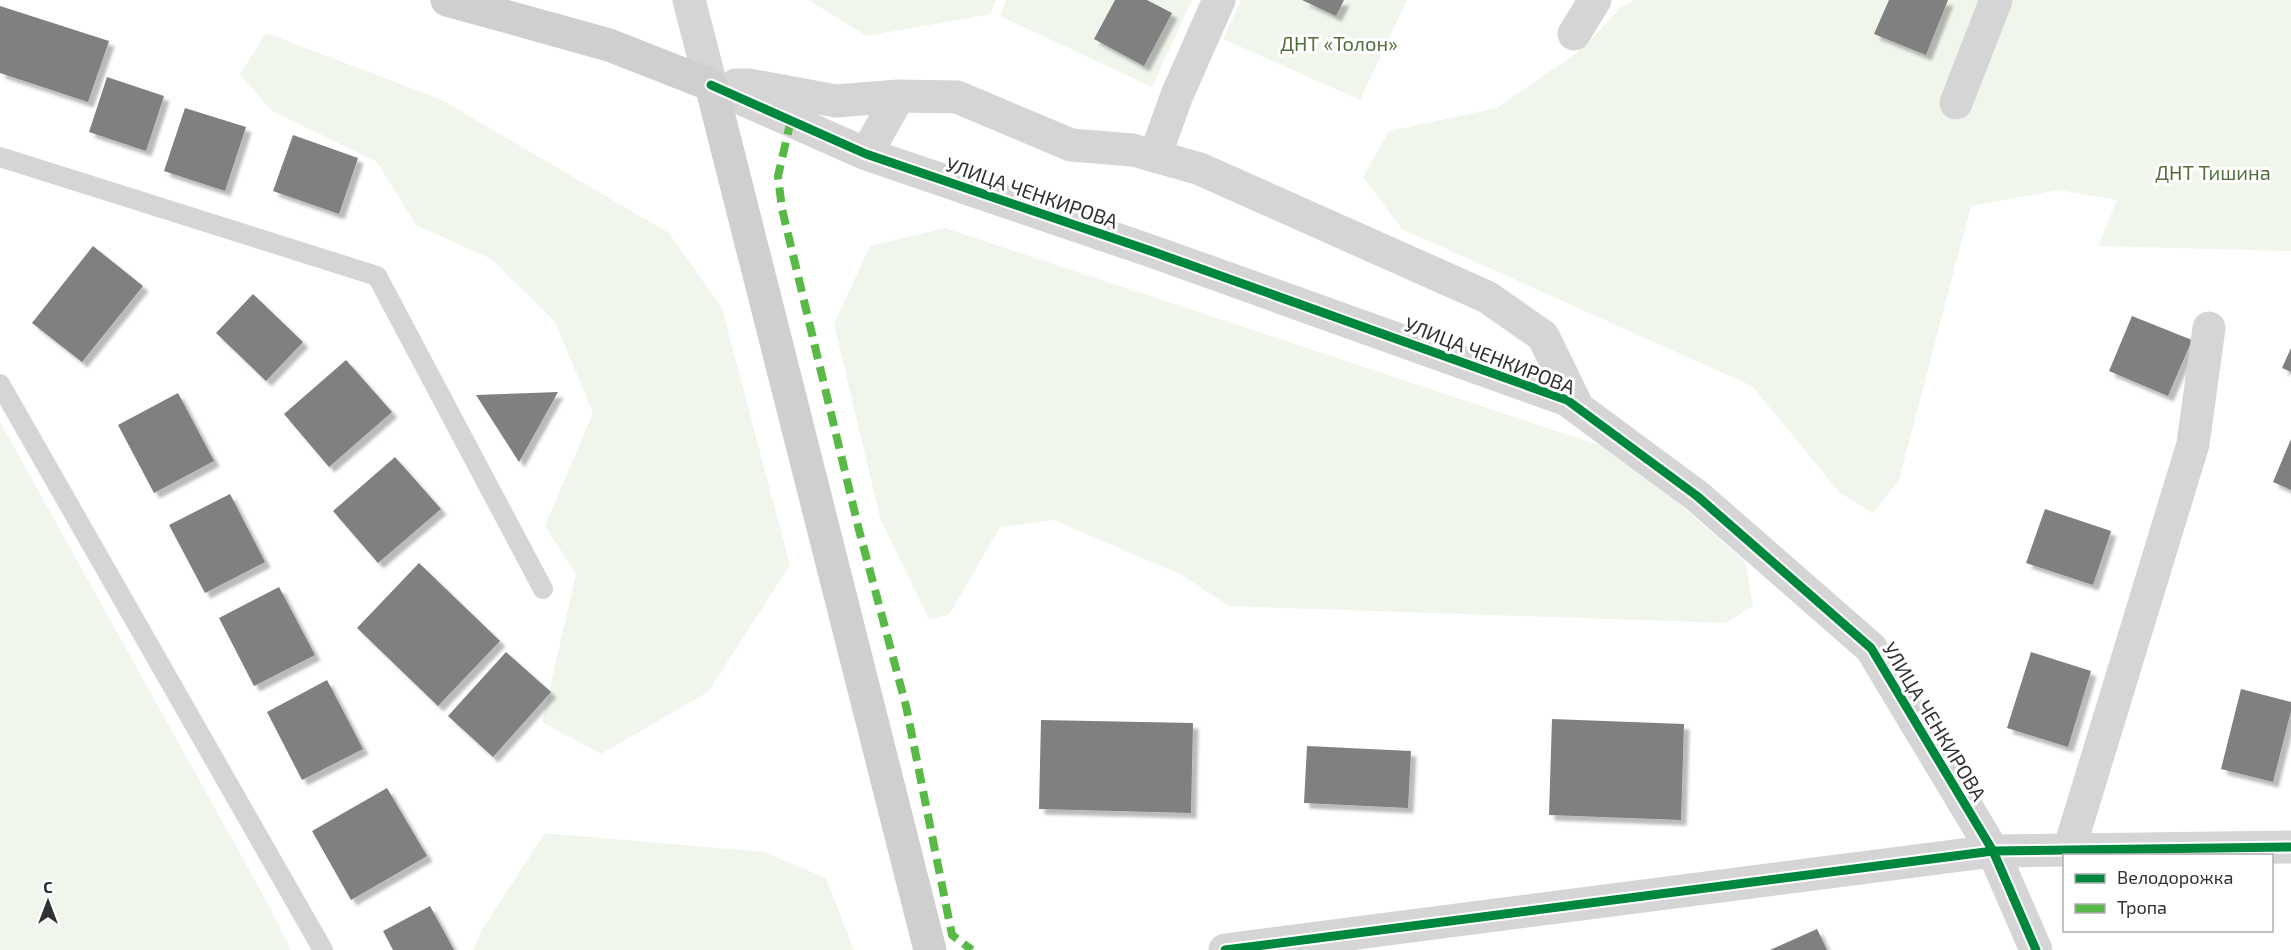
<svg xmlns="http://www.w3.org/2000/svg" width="2291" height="950" font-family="'Exo 2',sans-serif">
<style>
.green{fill:#f1f6ed}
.building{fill:#808080;filter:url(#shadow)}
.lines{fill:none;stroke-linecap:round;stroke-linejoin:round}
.lane{stroke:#d5d5d5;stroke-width:20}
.street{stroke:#d5d5d5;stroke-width:33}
.secondary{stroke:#cfcfcf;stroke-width:33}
.quiet{stroke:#58b947;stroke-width:8;stroke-dasharray:15 8;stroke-linecap:butt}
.cycleway-casing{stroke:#fff;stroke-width:13}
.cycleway{stroke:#00873e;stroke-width:9}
.labels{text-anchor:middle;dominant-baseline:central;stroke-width:6;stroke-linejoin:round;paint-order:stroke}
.park-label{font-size:20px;fill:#526f3c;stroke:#fff}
.street-label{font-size:20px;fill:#313131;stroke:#fff}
</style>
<defs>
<filter id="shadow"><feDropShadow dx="5.5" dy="5.5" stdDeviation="1.5" flood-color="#0004"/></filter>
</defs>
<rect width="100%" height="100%" fill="#fff"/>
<path class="green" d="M808,0h188l-5,14 -124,22z
M1006,0h186l-40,87 -152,-71z
M1241,0h166l-47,100 -137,-61z
M1635,0h656v251l-193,-5 19,-46 -58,-10 -88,16 -72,274 -26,33 -33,-20 -88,-107 -350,-157 -39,-52 26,-46 108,-23 85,-59 39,-42z
M266,33l174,66 229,134 53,75 68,257 -82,127 -107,62 -59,-32 34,-148 -31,-48 48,-113 -38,-91 -64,-63 -75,-34 -39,-63 -105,-51 -32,-37z
M945,228l675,224 125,109 8,45 -28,17 -496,-17 -49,-32 -126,-54 -54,7 -51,88 -20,4 -49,-101 -46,-194 36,-78z
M0,422l267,480 24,48h-291z
M545,833l219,19 62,26 28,72h-381l10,-22z"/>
<path class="building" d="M1115,0h32l25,13 -28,53 -50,-27z
M1302,0h42l-8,16z
M1889,0h59l-22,55 -52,-21z
M0,6l109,35 -21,61 -88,-29z
M107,77l57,19 -18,55 -57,-19z
M185,108l61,19 -21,64 -61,-20z
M293,135l65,23 -19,56 -66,-23z
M93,246l50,40 -61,76 -50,-39z
M253,294l50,48 -37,39 -50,-48z
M2132,316l60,24 -24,56 -59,-25z
M2291,348v24l-9,-4z
M346,360l46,52 -63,55 -45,-53z
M558,392l-39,70 -43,-67z
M178,393l36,68 -60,32 -36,-68z
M2291,439v51l-18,-8z
M395,457l46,52 -63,54 -45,-52z
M230,494l35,68 -60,31 -36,-68z
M2045,509l66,22 -18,54 -67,-22z
M419,563l81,78 -62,65 -81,-78z
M279,587l36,68 -61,31 -35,-68z
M506,652l45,40 -58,65 -45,-41z
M2031,652l60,19 -23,76 -61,-19z
M327,680l36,69 -61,31 -35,-68z
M2241,689l50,13v9l-18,71 -52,-13z
M1552,719l132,5 -3,96 -132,-5z
M1041,720l152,3 -2,90 -152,-4z
M1307,746l104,5 -3,57 -104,-5z
M387,788l40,68 -76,44 -39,-69z
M430,906l24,44h-61l-10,-19z
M1817,929l10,21h-57z"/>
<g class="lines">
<path class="lane" d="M0,157l377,119 166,313
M0,384l323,566"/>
<path class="street" d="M689,0l22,85
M1574,34l21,-34
M711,85l155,69 285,97 416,149 130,96 174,152 122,203 43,99
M736,85h13l87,16 63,-5 58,1 114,48 62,5 67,19 287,128 56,39 35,72
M1956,103l40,-103
M866,154l33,-58
M1155,156l22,-61 42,-95
M2069,850l124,-406 16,-116
M1225,950l768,-99 298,-4"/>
<path class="secondary" d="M447,0l162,45 102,40 219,865"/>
<path class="quiet" d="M791,120l-13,56 4,33 77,321 47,176 46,229 20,15"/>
<g class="cycleway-casing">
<path id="cycleway" d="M711,85l155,69 285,97 416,149 130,96 174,152 122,203 43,99
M1225,950l768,-99 298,-4"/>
</g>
<use href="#cycleway" class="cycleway"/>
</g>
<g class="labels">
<g class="park-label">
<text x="1339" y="43">ДНТ «Толон»</text>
<text x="2213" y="172">ДНТ Тишина</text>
</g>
<g class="street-label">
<text transform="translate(1032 192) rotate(19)">УЛИЦА ЧЕНКИРОВА</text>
<text transform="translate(1490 355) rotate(21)">УЛИЦА ЧЕНКИРОВА</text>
<text transform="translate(1935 721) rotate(59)">УЛИЦА ЧЕНКИРОВА</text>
</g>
</g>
<rect x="2063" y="854" width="210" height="78" fill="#ffffff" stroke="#adadad" stroke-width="1.5"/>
<rect x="2075" y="874" width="30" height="9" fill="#00873e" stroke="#adadad" stroke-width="1.5"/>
<text x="2117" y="884" font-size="18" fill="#313131">Велодорожка</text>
<rect x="2075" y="904" width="30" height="9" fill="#58b947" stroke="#adadad" stroke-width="1.5"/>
<text x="2117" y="914" font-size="18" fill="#313131">Тропа</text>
<g transform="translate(48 902)" stroke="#ffffff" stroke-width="4.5" paint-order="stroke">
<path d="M0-4.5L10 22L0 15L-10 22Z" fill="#313131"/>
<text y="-9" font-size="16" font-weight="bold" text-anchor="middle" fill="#313131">С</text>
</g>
</svg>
